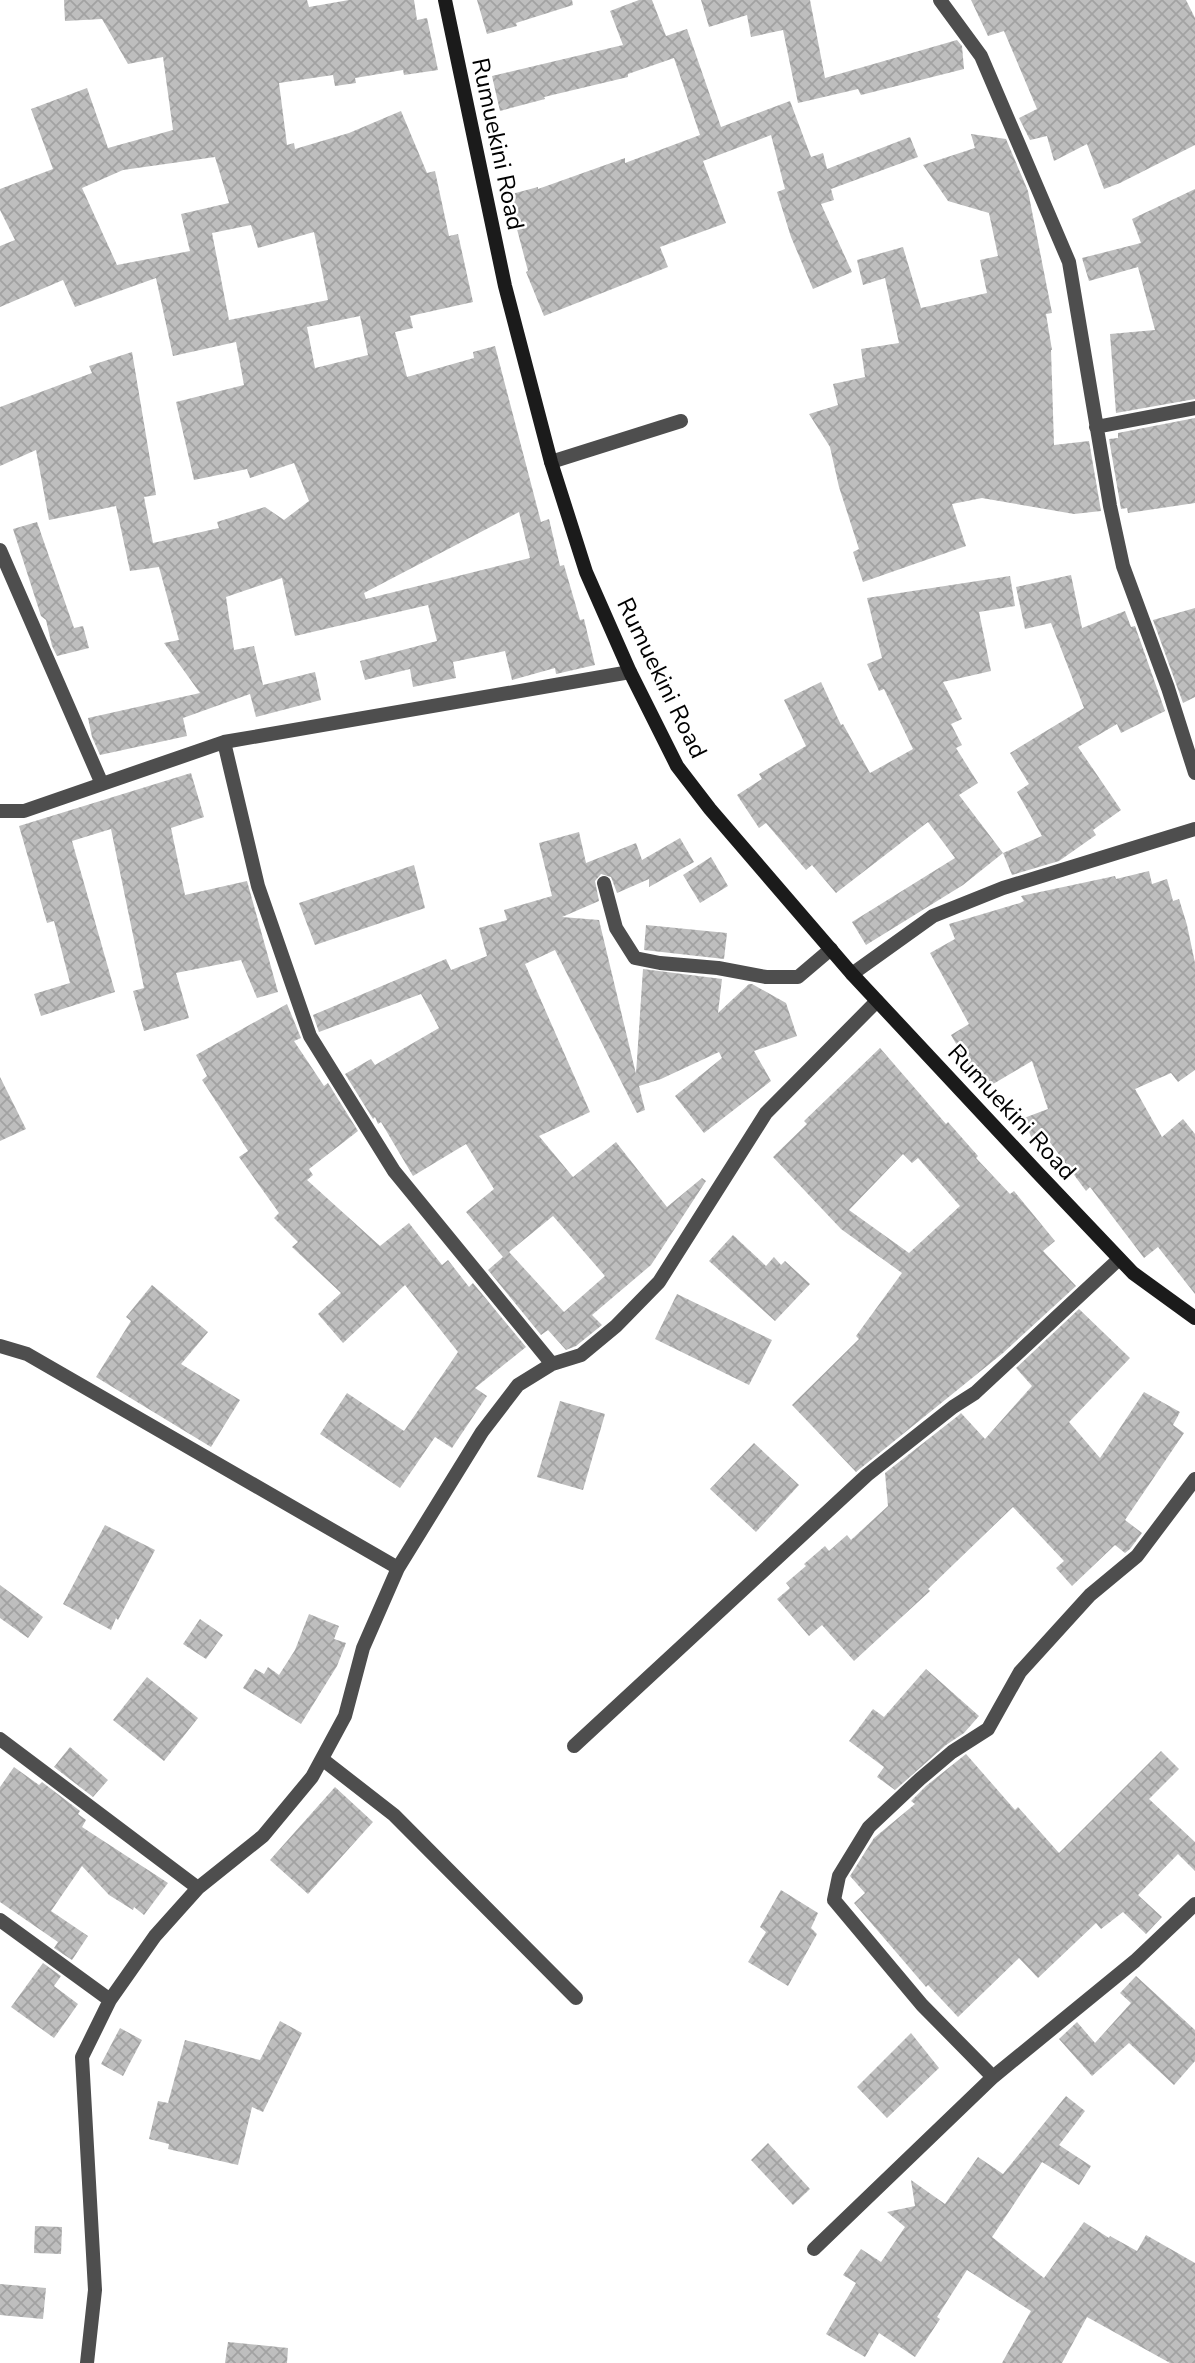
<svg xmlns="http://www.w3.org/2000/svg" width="1195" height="2363" font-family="'Nunito Sans',sans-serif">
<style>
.building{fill:url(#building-cross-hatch);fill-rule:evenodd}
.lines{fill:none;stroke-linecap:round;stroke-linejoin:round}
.lane{stroke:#4e4e4e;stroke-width:14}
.street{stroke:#4e4e4e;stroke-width:14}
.secondary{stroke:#1b1b1b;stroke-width:14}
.labels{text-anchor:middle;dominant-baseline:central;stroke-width:5;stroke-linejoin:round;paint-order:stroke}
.street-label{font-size:24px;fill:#000;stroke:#fff}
</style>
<defs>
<pattern id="building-cross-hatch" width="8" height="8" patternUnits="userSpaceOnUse" patternTransform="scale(1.75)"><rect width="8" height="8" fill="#bebebe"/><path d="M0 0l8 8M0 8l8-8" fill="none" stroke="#a2a2a2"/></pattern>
</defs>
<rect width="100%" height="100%" fill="#fff"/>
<path class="building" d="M64,0h243l2,7 40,-7h65l3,20 10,-2 11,52 -34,5 -1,-5 -48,8 1,5 -21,3 -2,-11 -54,8 8,62 7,-2 1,6 54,-16 52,-22 26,62 8,-2 14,65 9,-2 15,68 -63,14 3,12 -18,4 12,45 67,-19 -1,-6 22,-6 46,176 8,-3 11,47 4,-1 16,55 4,-1 11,46 -39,9 -1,-6 -43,12 -7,-29 -52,11 3,16 -43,9 -3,-18 -45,11 -5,-19 77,-20 -9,-36 -133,31 -13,-58 -56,19 8,53 20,-4 9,39 52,-13 6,28 -65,17 -6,-23 -67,24 4,18 -87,19 -8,-18 -4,-19 112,-25 -36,-50 15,-3 -20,-73 -29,4 -14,-65 -67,14 -13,-70 -36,16v-59l92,-34 -3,-7 43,-14 24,143 -12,2 9,46 66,-15 -2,-6 48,-15 19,13 25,-19 -15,-38 -44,15 -3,-9 -53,11 -18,-78 68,-17 -8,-43 -63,14 -17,-78 -81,29 -12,-27 -63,27v-61l15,-6 -15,-30v-21l53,-20 -22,-60 56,-21 21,60 65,-18 -10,-73 -35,7 -26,-45 -37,2zM215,157l14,46 -48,11 9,37 -73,14 -35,-77 41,-18zM251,225l7,23 56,-16 14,68 -99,20 -17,-87zM360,316l8,39 -53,13 -8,-41zM519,512l11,46 -164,41 -2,-6z
M477,0h95l1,5 -57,18 1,3 -30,8z
M639,0h13l14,36 21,-7 34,98 69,-26 21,56 12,-4 4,16 83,-32 8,20 -87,32 3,11 -13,4 31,68 -39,17 -22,-52 -14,-45 8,-3 -14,-54 -68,26 23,62 -66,24 8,20 -124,49 -18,-44 2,-1 -20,-76 30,-8v2l87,-31v5l75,-28 -26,-77 -46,16v3l-84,20 1,2 -45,12 -8,-35 131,-31 -13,-34z
M701,0h109l15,78 132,-38 5,6 2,23 -103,26 -3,-6 -60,14 -15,-73 -32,7 -4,-22 -38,12z
M971,0h215l9,18v127l-75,38 -16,6 -17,-45 -33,17 -7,-25 -17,4 -11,-22 18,-9 -33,-78 -16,5z
M971,134l35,5 22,52 24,122 -6,1 6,36h-1l3,95 35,-4 12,70 -27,3 -92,-16 -30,6 14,42 -103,36 -10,-30 6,-3 -20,-62 -9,-40 -21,-33 29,-9 -5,-21 32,-7 -4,-28 38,-6 -14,-65 -22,7 -6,-25 46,-13 18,61 66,-15 -7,-33 18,-4 -9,-43 -41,-12 -25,-36 52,-17z
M1195,189v210l-79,14 -6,-79 45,-4 -17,-63 -49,14 -7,-23 59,-15 -9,-24z
M1195,418v85l-67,10 -1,-5 -6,1 -12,-70 9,-1v-5z
M37,522l37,106 9,-2 6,22 -32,8 -5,-10 -6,-26 -5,-4 -28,-87z
M1071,575l11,53 43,-17 6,16 4,-1 30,85 -44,22 -4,-9 -39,23 43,63 -28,20 3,5 -37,26 -47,14 -9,-22 39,-17 -25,-44 12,-8 -19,-31 74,-45 -33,-85 -26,6 -9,-42z
M1010,576l5,30 -36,6 12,59 -48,11 19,37 -11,5 11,21 -6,3 22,35 -19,12 44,58 -40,32 -97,60 -14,-23 103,-64 -27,-36 -92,71 -24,-28 -6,5 -40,-47 -7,5 -22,-33 25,-16 -3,-5 47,-28 -22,-46 37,-18 20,43 2,-1 27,49 43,-24 -29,-60 -5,2 -12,-27 15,-6 -15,-60z
M1195,608v89l-12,6 -30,-83z
M191,773l13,44 -33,11 14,67 62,-14 31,111 -21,6 -16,-38 -65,13 13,45 -45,13 -11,-40 11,-3 -33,-159 -39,12 43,151 -74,24 -7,-22 36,-11 -16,-62 -7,2 -28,-97z
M579,832l7,31 50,-20 6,17 38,-22 14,24 -45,25v-8l-32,14 -6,-16 -10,-3 -6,7 4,20 -37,16 37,3 37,154 7,-105 79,10 -4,34 31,-29h3l34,19 11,33 -43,15 17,30 -67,52 -29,-37 47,-38 -3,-6 -58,27 -22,7 6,24 -8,3 -82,-163 -30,14 65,148 -51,24 34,41 43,-35 51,65 35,-29 4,3 -55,84 -59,50 10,10 -26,21 -10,4 -18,-20 -7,5 -53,-65 15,-13 -37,-45 28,-23 -28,-45 -53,32 -32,-54 -3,2 -3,-7 -2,2 -28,-45 26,-15 4,6 64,-37 -18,-34 -102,38 -6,-17 133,-56 5,11 36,-14 -8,-28 28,-8 -3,-10 48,-14 -13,-53zM553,1216l52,60 -41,36 -55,-60z
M711,857l17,29 -28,17 -17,-28z
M414,865l11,43 -110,37 -16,-42z
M1149,871l3,13 15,-5 6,22 6,-2 8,26 8,38v107l-17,12 -7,-9 -36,16 27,48 21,-18 12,15v160l-37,-47 -14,11 -54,-71 -4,4 -40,-54 -13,5 -9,-24 24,-9 -16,-48 -49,29 -32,-55 18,-11 -39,-71 25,-14 -6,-15 71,-21 4,-2 -3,-5 94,-20 1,3z
M646,925l81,8 -3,26 -80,-9z
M287,1004l14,34 -7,3 30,45 4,-3 30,48 -49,38 4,6 -6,5 73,66 29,-23 33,42 6,-5 21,27 4,-4 53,64 -51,41 12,8 -35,52 -17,-11 -35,51 -80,-54 27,-41 57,38 54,-79 -53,-67 -62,58 -25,-29 23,-21 -49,-46 6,-5 -24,-24 5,-5 -40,-56 9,-6 -46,-71 5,-4 -11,-21z
M880,1048l66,76 2,-2 30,34 -2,2 34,36 4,-3 41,50 -12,10 33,35 -73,67 -147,119 -64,-67 67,-66 -3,-3 46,-63 -61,-44 -68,-72 34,-33 -3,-3zM903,1154l9,9 6,-5 42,48 -51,47 -60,-43z
M0,1077l26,52 -26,12z
M733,1235l33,31 8,-9 7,8 4,-4 25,23 -35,37 -66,-60z
M152,1285l56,47 -27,32 59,36 -29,47 -115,-70 35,-56 -5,-4z
M677,1294l95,46 -23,45 -94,-46z
M1079,1309l51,49 -61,64 31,36 44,-66 36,20 -7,13 11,8 -59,87 17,13 -12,16 -5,4 -10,-8 -43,41 -16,-18 8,-7 -51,-54 -85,82 2,2 -76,70 -32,-36 -13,11 -32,-37 13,-11 -4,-5 20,-17 -2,-2 21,-18 4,5 18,-16 4,5 37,-34 -3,-33 74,-58 2,-2 24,26 47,-53 -16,-18z
M560,1401l45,13 -22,76 -46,-13z
M754,1443l45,42 -43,47 -46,-43z
M105,1525l50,25 -37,70 -2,-2 -5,12 -48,-26z
M0,1585l43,32 -15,21 -28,-20z
M309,1614l30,12 -5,13 12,4 -9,23 -36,58 -58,-36 12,-19 9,5 4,-7 11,8 16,-25z
M200,1619l23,16 -17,24 -23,-15z
M926,1669l53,47 -15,17 -18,12 -51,45 -18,-13 7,-10 -35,-26 24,-32 11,8z
M147,1677l51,41 -34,43 -51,-41z
M70,1747l38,33 -15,17 -39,-30z
M1161,1751l18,18 -30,30 46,43v29l-17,-17 -40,41 24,22 -16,17 -23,-22 -22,17 -5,-6 -58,55 -19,-20 -61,59 -30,-32 -2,2 -72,-84 11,-10 -15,-17 24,-38 41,-34 -4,-3 15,-15 40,-32 49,56 3,-3 41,46z
M14,1767l25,18 3,-3 38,29 -2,3 8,6 -4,7 86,56 -24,32 -10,-8 -1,3 -24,-15 -27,-29 -31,45 37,25 -16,24 -18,-12 4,-6 -58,-40v-115z
M335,1787l38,35 -65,72 -38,-34z
M781,1890l37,23 -7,15 6,6 -29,52 -40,-24 18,-30 -6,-5z
M43,1963l18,13 -7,10 24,18 -24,34 -43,-31z
M1136,1976l59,54v31l-21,24 -45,-42 -37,33 -33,-37 18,-17 18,21 36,-40 -11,-10z
M280,2021l22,12 -39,79 -11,-5 -14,58 -70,-16 1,-5 -20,-5 9,-38 10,2 17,-63 75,20z
M120,2028l22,12 -19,36 -22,-12z
M911,2033l28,35 -52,50 -30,-31z
M1066,2096l19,15 -26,34 32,21 -12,19 -37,-23 -50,75 52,41 40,-56 25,16 1,-2 27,15 9,-16 49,28v100h-25l-83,-46 -25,46h-60l29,-52 -64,-41 -30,47 3,2 -25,38 -36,-24 -14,24 -39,-23 30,-51 -13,-8 18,-26 20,13 24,-35 -18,-15 28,-6 -4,-26 34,24 33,-47 25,17z
M768,2143l42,46 -17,16 -42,-45z
M35,2226l27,1 -1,27 -27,-1z
M0,2284l46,4 -3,31 -43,-4z
M228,2342l60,6 -1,15h-62z"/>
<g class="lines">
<path class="lane" d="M551,462l130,-41"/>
<path class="street" d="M940,0l41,56 88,206 41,244 13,60 45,122 27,85
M1096,427l99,-19
M0,550l102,234
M224,742l34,144 52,150 84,135 158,193
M0,811h24l200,-69 406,-70
M604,883l12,45 19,30 25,5 58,5 48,9h32l33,-28
M852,974l81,-58 70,-28 192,-59
M0,1346l27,8 371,214
M0,1739l198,149
M574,1746l293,-271 86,-68 22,-14 144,-134
M322,1759l72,56 182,183
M0,1920l110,80
M993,2077l-71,-72 -88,-105 5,-24 30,-49 51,-48 32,-27 36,-23 32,-57 70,-77 47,-39 58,-77
M814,2249l179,-172 142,-116 60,-57
M87,2363l8,-73 -13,-233 28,-57 45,-64 43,-48 65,-52 49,-59 33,-61 18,-68 35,-80 84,-136 36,-47 34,-21 29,-9 35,-29 43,-44 107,-169 111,-112"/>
<path class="secondary" d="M445,0l60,286 46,176 35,110 44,100 47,94 33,43 142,165 185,198 96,101 62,45"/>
</g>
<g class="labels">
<g class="street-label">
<text transform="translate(498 144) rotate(78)">Rumuekini Road</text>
<text transform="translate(662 678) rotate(64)">Rumuekini Road</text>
<text transform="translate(1012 1112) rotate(47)">Rumuekini Road</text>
</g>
</g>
</svg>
